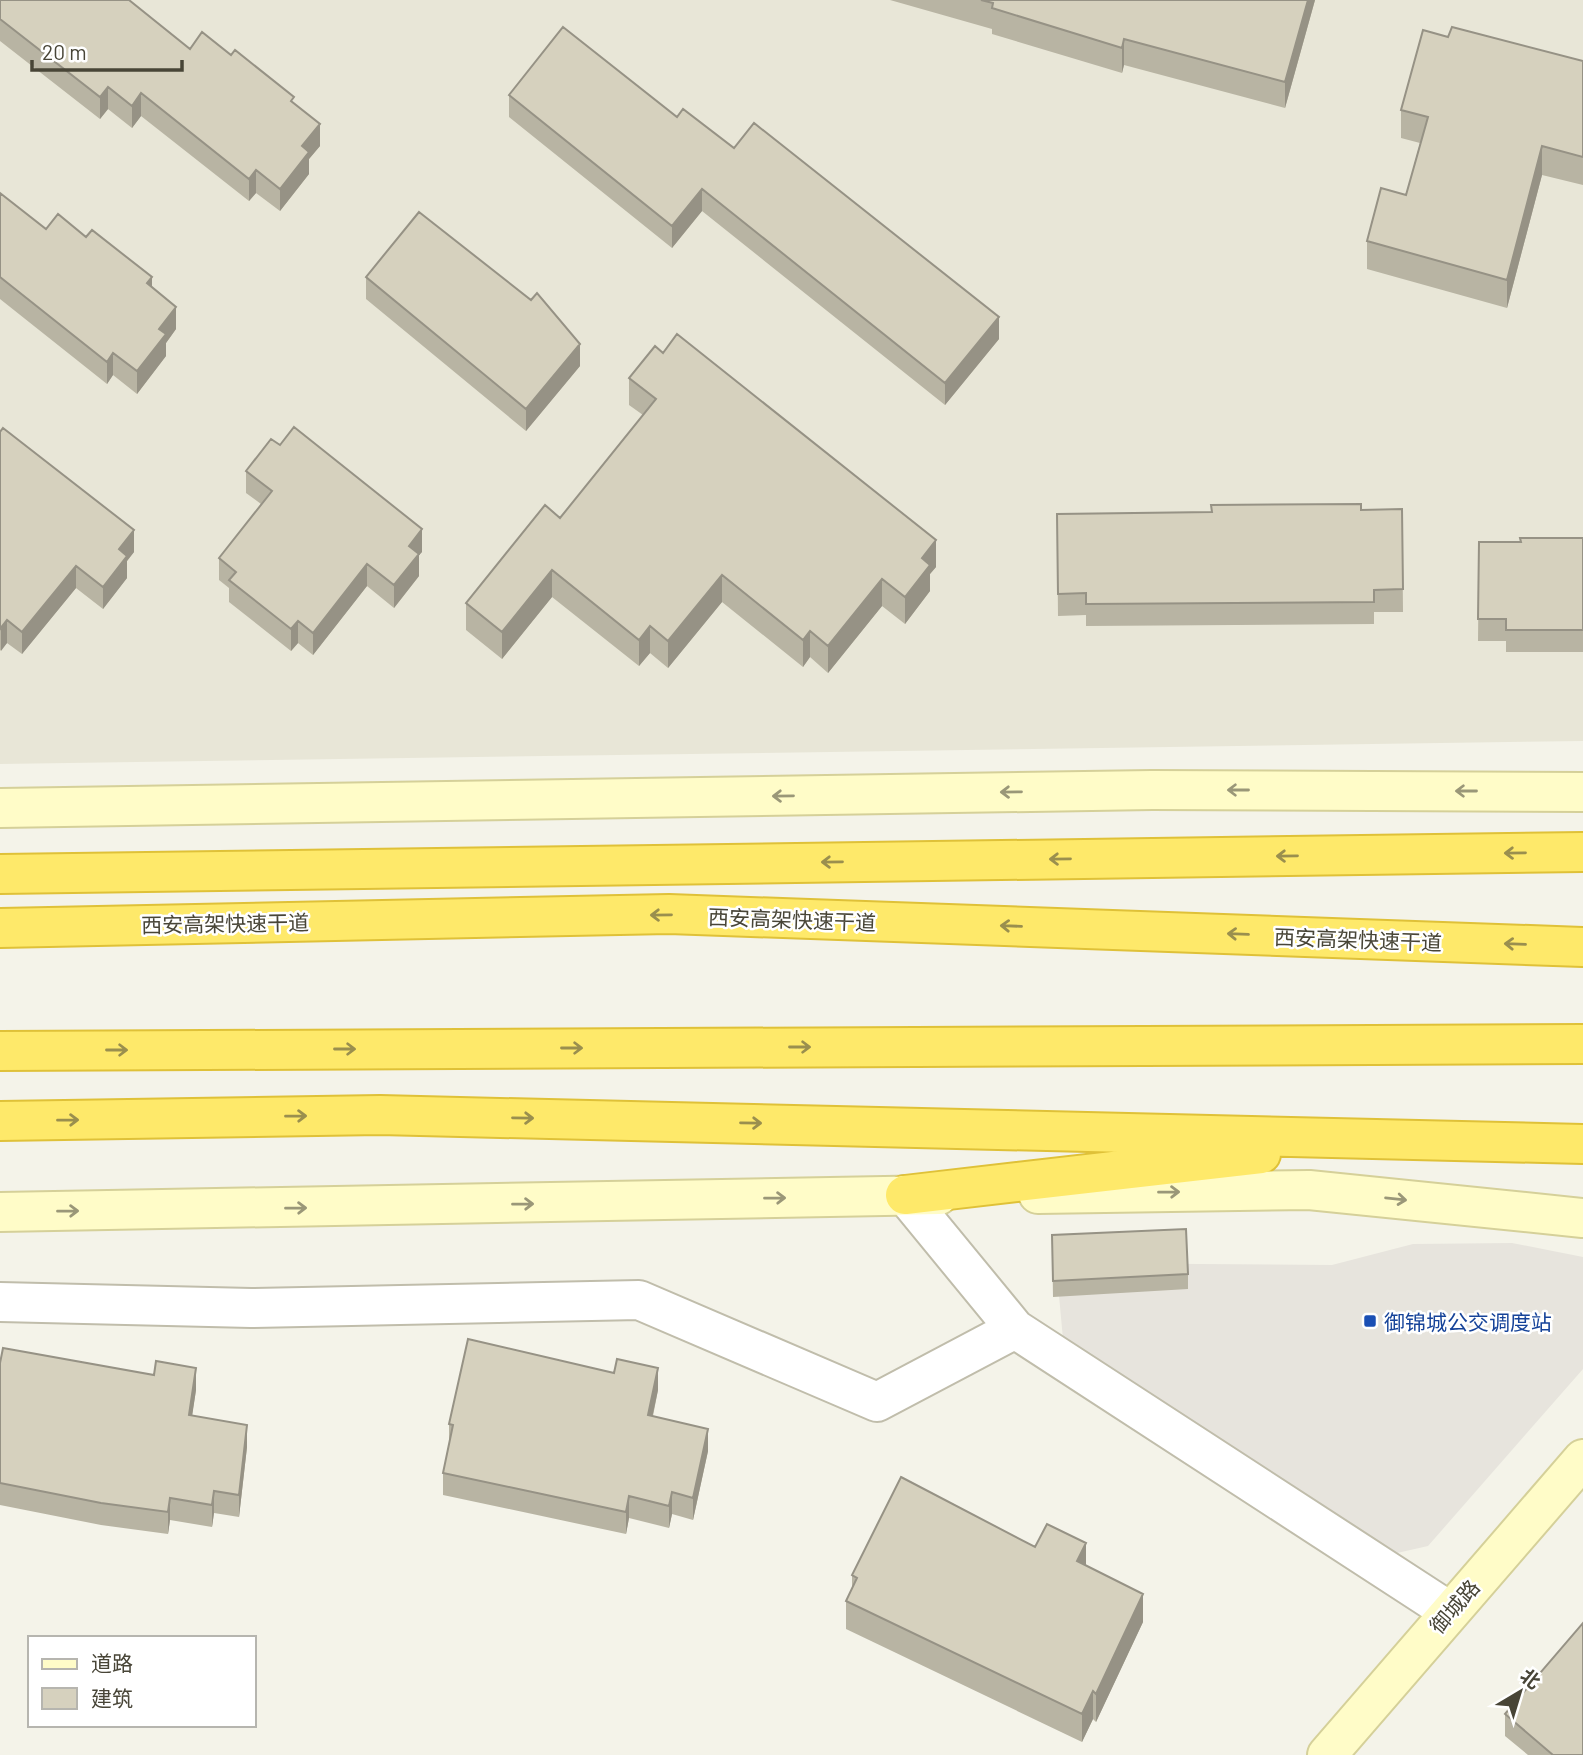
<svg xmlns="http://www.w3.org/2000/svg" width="1583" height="1755" font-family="Barlow,'Noto Sans SC',sans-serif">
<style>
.residential{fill:#e8e6d7}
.industrial{fill:#e7e4dd}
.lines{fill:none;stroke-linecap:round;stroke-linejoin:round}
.street-casing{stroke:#c0bdab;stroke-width:42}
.secondary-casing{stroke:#d5d099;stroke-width:42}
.highway-casing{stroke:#dfc138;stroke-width:42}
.street{stroke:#fff;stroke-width:38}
.secondary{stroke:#fffcc8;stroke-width:38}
.highway{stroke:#fee96a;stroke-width:38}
.wall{fill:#b8b4a3}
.shaded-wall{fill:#969285}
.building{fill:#d6d1be;stroke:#969285;stroke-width:2}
.oneway{stroke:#9a9778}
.oneway2{stroke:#9a8f4e}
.transit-dot{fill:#1a4fb4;stroke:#fff;stroke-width:2.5}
.labels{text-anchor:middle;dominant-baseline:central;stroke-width:5;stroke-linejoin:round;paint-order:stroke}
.street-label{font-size:21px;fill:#484537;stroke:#fff}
.transit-label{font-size:21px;fill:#164399;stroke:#fff;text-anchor:start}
</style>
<rect width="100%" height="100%" fill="#f4f3e9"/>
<path class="residential" d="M0,0h1583v741l-1583,23z"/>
<path class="industrial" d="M1512,1243l71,14v112l-155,177 -31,7 -334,-214 -7,-76 276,2 81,-21z"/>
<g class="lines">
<g class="street-casing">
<path id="street" d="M905,1195l110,134 434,282
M0,1302l251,6 388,-8 238,102 138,-73"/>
</g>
<g class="secondary-casing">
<path id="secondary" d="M0,808l1152,-18 431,2
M1038,1194l271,-4 274,28
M0,1212l939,-17
M1327,1755l256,-296"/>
</g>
<g class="highway-casing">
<path id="highway" d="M0,874l1583,-22
M0,928l669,-14 914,33
M0,1051l1583,-7
M0,1121l380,-6 1203,29
M905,1195l356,-41"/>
</g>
<use href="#street" class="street"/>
<use href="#secondary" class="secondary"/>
<use href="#highway" class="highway"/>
</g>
<path class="wall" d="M0,0l190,49 104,55 26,42 -11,13v15l-29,37 -24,-18 -7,8 -108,-85 -9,12 -24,-19 -8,10 -100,-78z
M890,0h425l-30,108 -161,-43 -2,8 -130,-39v-5z
M1448,37l135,24v124l-41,-10 -35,133 -140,-39v-28l39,-46 14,-52 -19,-5v-28z
M509,95l168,22 57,31 265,191 -54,66 -243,-194 -30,37 -163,-131z
M0,193l46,36 40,8 66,50 24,42 -10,14v13l-29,38 -24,-19 -6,9 -107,-85z
M366,277l165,23 49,66 -54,65 -160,-132z
M629,378l307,189 -6,7v17l-25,33 -23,-18 -54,67 -18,-16 -7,10 -81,-65 -54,66 -18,-15 -11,13 -87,-69 -50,62 -36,-29v-27l94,-85 83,-103 -14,-10z
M0,432l134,120 -7,9v17l-24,31 -27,-21 -54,66 -15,-11 -7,8z
M246,471l176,81 -3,3v21l-25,32 -27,-22 -54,69 -15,-12 -7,8 -62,-49v-14l-10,-8v-22l42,-54 -15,-11z
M1402,509l1,103h-29v12l-288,2v-11l-28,1 -1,-102z
M1520,538h63v114h-77v-11h-28l1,-99h41z
M1052,1235l136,39v15l-135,8z
M0,1363l154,12 42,15 -4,25 55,32 -8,70 -25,-4 -2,14 -42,-7 -2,14 -67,-9 -101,-20z
M658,1390l-5,26 55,35 -15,69 -21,-6 -3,14 -40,-10 -3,16 -183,-39v-22l6,-27v-22z
M1035,1547l51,18 57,57 -47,100 -3,-3 -11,23 -236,-113v-28l6,-13v-13z
M1505,1714l78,41h-55l-23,-19z"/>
<path class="shaded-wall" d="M1308,0h7l-30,108v-26z
M1124,39v26l-2,8v-25z
M108,87v22l-8,10v-22z
M141,93v23l-9,12v-22z
M320,124v22l-11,13v15l-29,37v-22l22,-43z
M1542,146v29l-35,133v-28z
M256,170v23l-7,8v-22z
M702,189v22l-30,37v-22z
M152,277v22l-5,-16z
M176,307v22l-10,14v13l-29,38v-23l22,-42z
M999,317v22l-54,66v-22z
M580,344v22l-54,65v-22z
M113,353v22l-6,9v-22z
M422,529v23l-3,3v21l-25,32v-23l15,-39z
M134,530v22l-7,9v17l-24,31v-22l16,-38z
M936,540v27l-6,7v17l-25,33v-27l17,-39z
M367,564v22l-54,69v-22z
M76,566v22l-54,66v-22z
M552,570v27l-50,62v-27z
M722,575v27l-54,66v-27z
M882,579v27l-54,67v-27z
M7,620v23l-6,8v-22z
M298,621v22l-7,8v-22z
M650,626v27l-11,13v-26z
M810,631v26l-7,10v-27z
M196,1368v22l-7,47v-22z
M658,1368v22l-10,47v-22z
M247,1425v22l-8,70v-22z
M708,1429v22l-15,69v-22z
M214,1491v22l-2,14v-22z
M672,1492v22l-3,14v-22z
M629,1496v22l-3,16v-22z
M170,1498v22l-2,14v-22z
M1086,1543v28l-9,-10z
M1143,1594v28l-47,100v-28z
M1093,1691v28l-11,23v-28z"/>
<path class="building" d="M0,0h129l61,49 12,-17 29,23 4,-5 59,47 -3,4 29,23 -18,22 7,6 -29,37 -24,-19 -7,9 -108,-86 -9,13 -24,-19 -8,10 -100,-78z
M981,0h327l-23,82 -161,-43 -2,9 -130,-40 1,-5z
M563,27l114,90 6,-8 51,39 20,-25 245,194 -54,66 -243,-194 -30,37 -163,-131z
M1452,27l131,34v96l-41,-11 -35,134 -140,-39 14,-53 25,7 22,-78 -27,-7 22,-80 25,7z
M0,193l46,36 12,-15 28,23 6,-7 60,47 -5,6 29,24 -17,22 7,5 -29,37 -24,-18 -6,9 -107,-85z
M419,212l112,88 6,-7 43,51 -54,65 -160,-132z
M677,334l259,206 -14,18 8,7 -25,32 -23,-18 -54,67 -18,-15 -7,9 -81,-65 -54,66 -18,-15 -11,14 -87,-70 -50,62 -36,-29 79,-98 15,13 96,-119 -27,-21 26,-32 8,7z
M294,427l128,102 -13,17 10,8 -25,31 -27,-21 -54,69 -15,-12 -7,8 -62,-49 7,-8 -17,-14 53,-67 -26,-20 25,-32 9,6z
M3,428l131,102 -15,19 8,7 -24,31 -27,-21 -54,66 -15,-12 -7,9v-197z
M1361,504v6l41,-1 1,80 -29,1v12l-288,2v-11l-28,1 -1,-80 155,-2 -1,-7z
M1520,538h63v92h-77v-11h-28l1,-77h42z
M1186,1229l2,45 -135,7 -1,-46z
M468,1339l146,34 3,-14 41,9 -10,47 60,14 -15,69 -21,-6 -3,14 -40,-10 -3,16 -183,-39 10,-48 -4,-1z
M3,1348l151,27 2,-14 40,7 -7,47 58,10 -8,70 -25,-4 -2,14 -42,-7 -2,14 -67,-9 -101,-20v-120z
M901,1477l134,70 12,-23 39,19 -9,18 66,33 -47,100 -3,-3 -11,23 -236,-113 11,-23 -5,-3z
M1583,1623v132h-30l-48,-41z"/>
<defs><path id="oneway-shaft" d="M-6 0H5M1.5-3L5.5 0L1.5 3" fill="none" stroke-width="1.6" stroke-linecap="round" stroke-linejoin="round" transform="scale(1.75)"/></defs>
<g class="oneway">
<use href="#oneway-shaft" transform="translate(1238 790) rotate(-180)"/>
<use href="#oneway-shaft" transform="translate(1466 791) rotate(-180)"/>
<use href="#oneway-shaft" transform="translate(1011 792) rotate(179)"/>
<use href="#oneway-shaft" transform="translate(783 796) rotate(179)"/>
<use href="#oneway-shaft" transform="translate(1169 1192) rotate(-1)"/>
<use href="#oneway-shaft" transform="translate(775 1198) rotate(-1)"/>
<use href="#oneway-shaft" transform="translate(1396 1199) rotate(6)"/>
<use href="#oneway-shaft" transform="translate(523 1204) rotate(-1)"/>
<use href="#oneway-shaft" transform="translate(296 1208) rotate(-1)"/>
<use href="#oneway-shaft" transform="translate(68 1211) rotate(-1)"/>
</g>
<g class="oneway2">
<use href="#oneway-shaft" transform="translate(1515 853) rotate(179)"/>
<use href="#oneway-shaft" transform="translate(1287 856) rotate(179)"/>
<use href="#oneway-shaft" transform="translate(1060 859) rotate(179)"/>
<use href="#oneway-shaft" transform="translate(832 862) rotate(179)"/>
<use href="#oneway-shaft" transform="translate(661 915) rotate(179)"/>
<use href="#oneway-shaft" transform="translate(1011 926) rotate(-178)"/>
<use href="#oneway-shaft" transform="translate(1238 934) rotate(-178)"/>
<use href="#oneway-shaft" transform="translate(1515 944) rotate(-178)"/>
<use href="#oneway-shaft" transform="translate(800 1047)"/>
<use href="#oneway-shaft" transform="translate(572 1048)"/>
<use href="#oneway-shaft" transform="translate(345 1049)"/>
<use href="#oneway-shaft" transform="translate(117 1050)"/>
<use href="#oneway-shaft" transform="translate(296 1116) rotate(-1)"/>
<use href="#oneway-shaft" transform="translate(523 1118) rotate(1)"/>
<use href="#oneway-shaft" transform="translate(68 1120) rotate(-1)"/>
<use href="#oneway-shaft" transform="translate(751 1123) rotate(1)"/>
</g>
<rect class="transit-dot" x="1363" y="1314" width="14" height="14" rx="3.5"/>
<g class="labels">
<g class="street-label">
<text transform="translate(792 919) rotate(2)">西安高架快速干道</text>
<text transform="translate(225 923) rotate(-1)">西安高架快速干道</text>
<text transform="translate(1358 939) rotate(2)">西安高架快速干道</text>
<text transform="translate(1454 1606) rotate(-49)">御城路</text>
</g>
<g class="transit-label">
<text x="1384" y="1321">御锦城公交调度站</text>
</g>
</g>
<rect x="28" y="1636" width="228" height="91" fill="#ffffff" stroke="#b6b5af" stroke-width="2"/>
<rect x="42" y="1659" width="35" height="10" fill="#fffcc8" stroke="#b6b5af" stroke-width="2"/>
<text x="91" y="1671" font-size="21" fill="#484537">道路</text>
<rect x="42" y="1688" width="35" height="21" fill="#d6d1be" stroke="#b6b5af" stroke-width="2"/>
<text x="91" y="1706" font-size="21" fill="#484537">建筑</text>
<g transform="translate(1520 1692) rotate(38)" stroke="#ffffff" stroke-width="5" paint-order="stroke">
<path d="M0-5L12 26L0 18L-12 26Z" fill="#484537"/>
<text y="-10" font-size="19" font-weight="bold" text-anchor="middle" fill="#484537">北</text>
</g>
<path d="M32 60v10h150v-10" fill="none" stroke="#484537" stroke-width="3.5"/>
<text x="42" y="60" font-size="21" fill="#484537" stroke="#ffffff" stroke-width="5" paint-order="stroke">20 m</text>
</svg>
